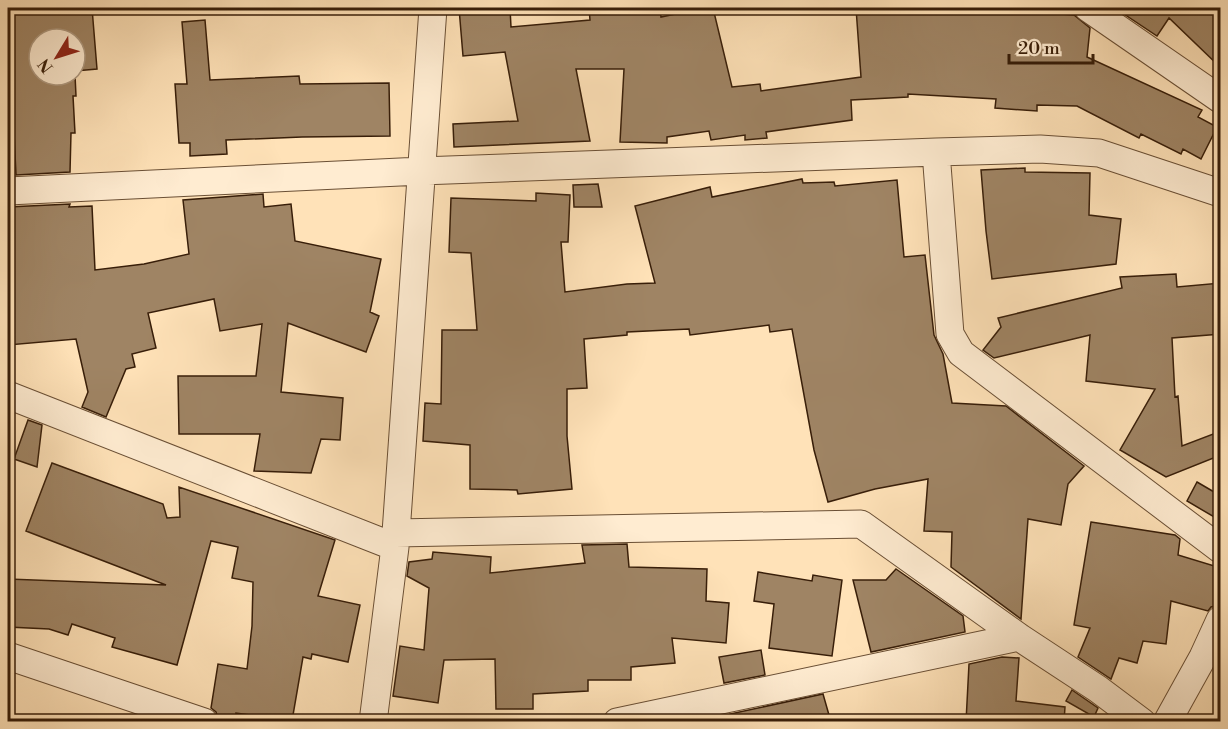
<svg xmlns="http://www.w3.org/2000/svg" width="1228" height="729" font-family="'Libre Bodoni',serif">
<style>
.building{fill:#9f8464;stroke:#381e09;stroke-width:1.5}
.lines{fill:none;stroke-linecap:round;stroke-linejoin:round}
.street-casing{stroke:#6a4f35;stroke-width:29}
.street{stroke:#ffecd1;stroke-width:27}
</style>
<rect width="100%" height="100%" fill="#ffe2b8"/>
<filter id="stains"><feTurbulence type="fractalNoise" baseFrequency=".00333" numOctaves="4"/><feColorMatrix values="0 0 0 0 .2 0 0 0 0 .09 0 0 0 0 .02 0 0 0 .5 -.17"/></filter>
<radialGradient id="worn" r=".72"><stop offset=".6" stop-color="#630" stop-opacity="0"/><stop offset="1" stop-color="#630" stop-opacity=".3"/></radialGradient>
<path class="building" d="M8,8h84l5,61 -22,2v-32h-36v36h36l1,21h-3l2,37h-4l-1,39 -54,3 -2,-42h-6z
M459,8h51l1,19 79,-7 -1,-12h43v6l28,-5 1,8 43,-9h9l19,79 28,-3 1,7 100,-14 -5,-69h133v3l57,-3 1,5 27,2 16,13 -3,29 115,53 -4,7 19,10 -16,32 -18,-10 -2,5 -40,-20 -2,4 -62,-32 -40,-1v6l-42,-3 1,-9 -88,-5v3l-57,3 1,20 -86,12 1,6 -22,2v-5l-34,5 -2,-9 -42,6v6l-47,-1 4,-73h-48l14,72 -136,6 -1,-23 65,-3 -13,-69 -42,4z
M1115,8h106v60l-52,-50 -12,18z
M205,20l5,60 89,-4 1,8 89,-1 1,53 -88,1 -76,3 1,14 -37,2v-13h-11l-4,-59h12l-5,-62z
M1025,168v4l65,1 -1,42 32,4 -5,45 -124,15 -6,-48 -5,-61z
M802,179l1,4 31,-1 1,4 62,-6 7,77 21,-2 9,80 9,19 9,49 54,3 78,60 -16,18 -7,41 -33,-6 -7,100 -70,-52 1,-35 -28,-1 4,-52 -53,10 -47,13 -14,-52 -22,-121 -22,3 -1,-7 -79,10 -1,-6 -62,3v3l-43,4 3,49 -20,1v47l5,53 -54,5 -1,-4 -47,-1v-44l-47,-4 2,-38 16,1 1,-74h35l-6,-77 -22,-1 2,-54 85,3v-8l34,2 -2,47h-7l4,50 62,-8 28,-1 -20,-77 75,-19 2,10z
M598,184l4,23h-28l-1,-22z
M263,194l1,13 27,-3 4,37 86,18 -11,53 9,4 -13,36 -78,-29 -7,69 62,6 -3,42 -19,-1 -10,34 -57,-2 6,-37h-81l-1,-58h78l6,-52 -42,7 -6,-32 -66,14 8,35 -24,6 3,13 -9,2 -20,48 -24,-10 6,-15 -12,-53 -68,6v-138l62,-3 -1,3 23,-1 3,64 49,-6 45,-10 -6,-54z
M1176,274l1,13 44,-4v51l-49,4 3,59 3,-1 4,50 39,-15v24l-55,22 -46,-27 35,-61 -69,-8 4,-46 -96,23 -11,-8 18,-23 -3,-9 124,-30 -2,-11z
M28,420l14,5 -5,42 -23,-8z
M52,463l111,41 4,14 13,-1 -1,-30 156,53 -17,56 42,9 -12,57 -36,-8 -1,5 -8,-2 -11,64 -56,-8v9h-17l-3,-10 -5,-4 7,-44 29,5 5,-43 1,-44 -21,-4 6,-31 -27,-6 -34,124 -65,-18 3,-9 -43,-14 -4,11 -19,-6 -41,-2v-48l158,6 -140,-54z
M1197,482l24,14v25l-34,-20z
M1091,522l84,13 5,4 -2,16 43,13v37l-10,2 -3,4 -37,-10 -5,43 -23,-3 -6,22 -18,-5 -8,21 -33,-22 12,-29 -16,-3z
M627,544l2,23 78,2 -1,32 23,2 -3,40 -54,-5 3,25 -44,4v13h-43v11l-55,3v15h-37l-1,-50 -51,1 -6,43 -45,-7 7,-50 24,4 5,-62 -22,-12 2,-14 23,-3 1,-7 58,5 -1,16 95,-10 -3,-18z
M896,569l67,47 2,16 -94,20 -18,-72h33z
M758,572l54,9 1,-6 29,5 -10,76 -63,-8 5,-44 -20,-3z
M761,650l4,25 -41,8 -5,-26z
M1002,657l17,1 -3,43 49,6 -1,15h-98l3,-58z
M1072,690l26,18 -4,9 -28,-16z
M823,694l8,28h-100l-1,-8z"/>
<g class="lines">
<g class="street-casing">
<path id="street" d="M1088,8l132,91
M8,191l413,-20 515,-19
M1220,193l-121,-40 -59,-4 -104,3 14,182 11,19 259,196
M8,395l387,152
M396,533l465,-9 158,113 79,52 44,33
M8,656l196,66
M373,722l22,-175 38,-539
M617,722l402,-85
M1167,722l36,-65 17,-37"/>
</g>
<use href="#street" class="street"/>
</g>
<rect width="1228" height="729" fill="none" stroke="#ffe2b8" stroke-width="30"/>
<rect x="9" y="9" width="1210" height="711" fill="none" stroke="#381e09" stroke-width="3"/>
<rect x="15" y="15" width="1198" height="699" fill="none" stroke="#381e09" stroke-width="1.5"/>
<g transform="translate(57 57) rotate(232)"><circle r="28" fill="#ffecd1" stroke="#af9a81" stroke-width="1.5"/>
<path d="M0-4.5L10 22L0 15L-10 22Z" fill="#8f2418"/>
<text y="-9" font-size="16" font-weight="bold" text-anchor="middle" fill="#381e09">N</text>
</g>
<path d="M1009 54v9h84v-9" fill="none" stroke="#381e09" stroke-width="3"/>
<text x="1018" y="54" font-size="18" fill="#381e09" stroke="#ffecd1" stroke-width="4.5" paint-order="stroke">20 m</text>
<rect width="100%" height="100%" filter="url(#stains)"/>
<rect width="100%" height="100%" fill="url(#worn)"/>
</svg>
